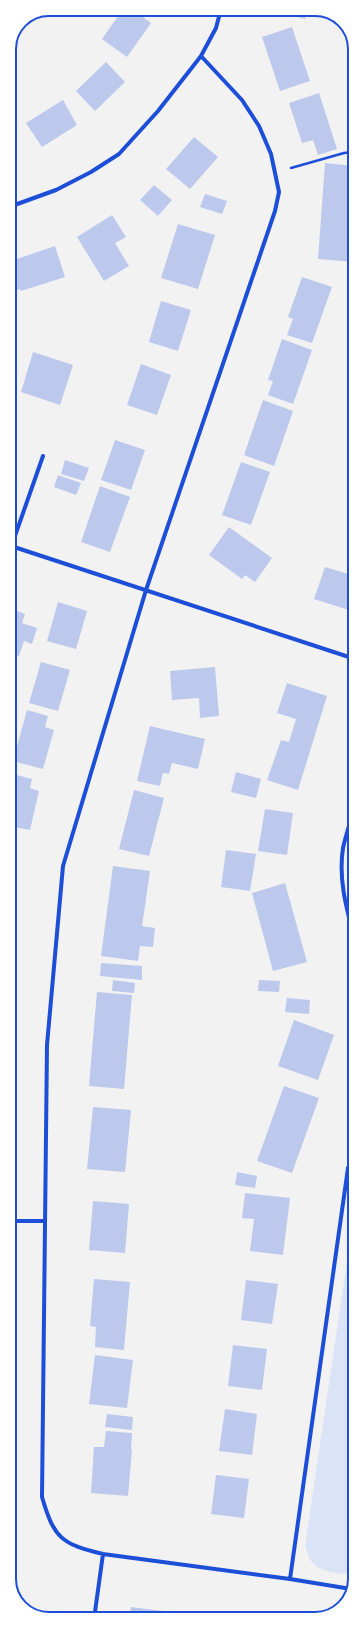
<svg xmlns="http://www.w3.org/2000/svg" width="364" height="1628" font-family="Ubuntu,sans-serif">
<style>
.green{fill:#dbe4f7}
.building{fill:#bdc9ec}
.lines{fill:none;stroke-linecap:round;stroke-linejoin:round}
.path{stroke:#1d4ed8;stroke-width:2.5}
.minor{stroke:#1d4ed8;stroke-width:4}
.rim{fill:none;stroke:#1d4ed8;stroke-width:2}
</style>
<rect width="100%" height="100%" fill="#f2f2f2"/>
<path class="green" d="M355,1207v361l-11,6 -15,-2 -12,-5 -7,-7 -5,-14z"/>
<path class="building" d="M123,9h9l19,14 -24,34 -25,-18z
M276,9h31l-2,10 -30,-8z
M292,27l18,54 -30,10 -18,-54z
M106,62l19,20 -30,29 -19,-20z
M319,93l18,56 -19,6 -5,-15 -11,3 -13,-40z
M63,100l14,25 -35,22 -16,-24z
M9,135l5,26 -5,1z
M194,137l24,20 -28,32 -24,-20z
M325,163l29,3v96l-36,-3z
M154,185l18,15 -14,16 -18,-16z
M205,194l22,7 -5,13 -22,-7z
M112,215l14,22 -11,6 14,23 -25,15 -27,-44z
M178,224l37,11 -17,54 -37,-11z
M55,246l10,31 -44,14 -1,-2 -11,4v-27l4,-1 -2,-4z
M302,277l30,10 -20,56 -25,-8 6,-16 -5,-2z
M161,301l30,9 -13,41 -29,-9z
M282,339l30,11 -19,54 -25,-9 5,-14 -5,-1z
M33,352l40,13 -13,40 -39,-13z
M141,364l30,11 -14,40 -30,-10z
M263,400l30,11 -19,55 -30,-11z
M115,440l30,10 -14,40 -30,-10z
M65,460l24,8 -5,13 -23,-7z
M241,462l29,10 -19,53 -29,-10z
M58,475l23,8 -5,12 -22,-8z
M100,486l30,11 -20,55 -29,-10z
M354,495v20l-6,-2z
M229,527l43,31 -17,24 -10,-7 -3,4 -33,-24z
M354,538h1v12l-4,-2z
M325,567l30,9v36l-41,-13z
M58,602l29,9 -11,38 -29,-8z
M9,608l16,6 -3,9 15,5 -5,16 -8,-3 -5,15 -10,-3z
M41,662l29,8 -12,41 -29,-8z
M215,667l4,49 -19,2 -1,-20 -27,2 -2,-29z
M287,683l40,13 -29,94 -31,-10 14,-40 8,2 7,-23 -19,-6z
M27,710l21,6 -3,11 9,3 -11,39 -30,-8z
M150,726l55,13 -7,30 -26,-6 -3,11 -6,-1 -3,13 -23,-5z
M236,772l25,7 -5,19 -25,-6z
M13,774l19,5 -2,9 9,3 -9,39 -21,-4v-43l2,1z
M134,790l30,8 -15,58 -30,-7z
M265,809l28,4 -6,42 -29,-4z
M226,850l30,4 -6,37 -29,-4z
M113,866l37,5 -8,55 13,2 -2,19 -13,-1 -2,15 -37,-5z
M285,883l22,79 -34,9 -21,-78z
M101,963l41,3v14l-42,-4z
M113,980l22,3 -1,10 -22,-2z
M259,980l21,1 -1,11 -21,-1z
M97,992l35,3 -8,94 -35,-3z
M287,998l23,2 -1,14 -24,-2z
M294,1020l40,15 -16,45 -40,-14z
M284,1086l35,12 -27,75 -35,-12z
M93,1107l38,3 -6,62 -38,-3z
M237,1172l20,4 -2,12 -20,-3z
M245,1193l45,5 -7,57 -33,-4 4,-32 -12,-1z
M93,1201l36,3 -4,49 -36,-3z
M94,1279l36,3 -6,68 -29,-3 1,-20 -6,-1z
M246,1280l32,4 -6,40 -31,-4z
M233,1345l34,4 -5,41 -34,-4z
M95,1355l38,5 -6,48 -38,-4z
M225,1409l32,5 -5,41 -33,-4z
M107,1414l26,3 -1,13 -27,-3z
M106,1431l26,2 -1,16h1l-4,47 -37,-3 3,-46h10z
M216,1475l33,4 -5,39 -33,-4z
M131,1607l40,5 -1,6 -41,1z"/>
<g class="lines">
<path class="path" d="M291,168l53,-15 10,-1"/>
<path class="minor" d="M201,56l41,44 17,26 12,28 8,38 -4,19 -129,379 -83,276 -16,179 -5,452c12,41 19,47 61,57l187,25 61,10
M9,207l47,-17 35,-18 28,-18 39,-43 43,-55 15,-28 5,-19
M11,546l344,113
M9,553l34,-97
M355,806c-4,14 -9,28 -12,42 -5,32 4,62 12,93
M10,1221h35
M290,1579l58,-411 7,-13
M94,1619l9,-65"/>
</g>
<path d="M0 0H364V1628H0ZM49 16H315A33 33 0 0 1 348 49V1579A33 33 0 0 1 315 1612H49A33 33 0 0 1 16 1579V49A33 33 0 0 1 49 16Z" fill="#fff" fill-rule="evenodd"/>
<path class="rim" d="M49 16H315A33 33 0 0 1 348 49V1579A33 33 0 0 1 315 1612H49A33 33 0 0 1 16 1579V49A33 33 0 0 1 49 16Z"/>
</svg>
